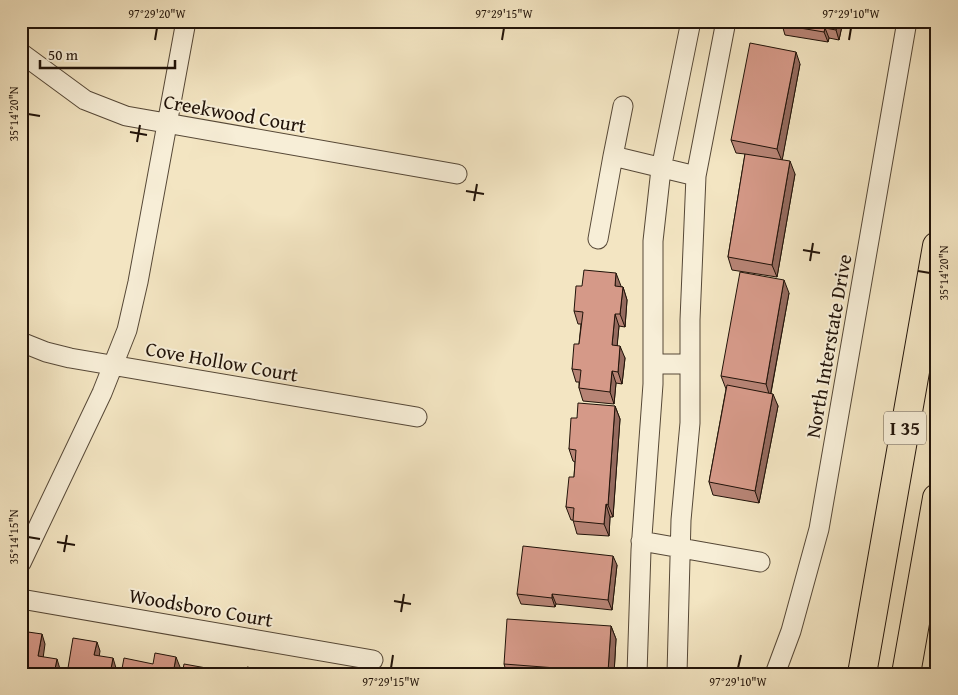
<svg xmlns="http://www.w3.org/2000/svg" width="958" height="695" font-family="'Gentium Book Plus',serif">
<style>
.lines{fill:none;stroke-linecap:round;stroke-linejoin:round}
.minor-casing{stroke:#564837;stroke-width:21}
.highway-casing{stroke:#211309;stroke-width:30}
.minor{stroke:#f7eed7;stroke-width:19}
.highway{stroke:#f3e5c2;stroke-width:28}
.wall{fill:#b78475;stroke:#211309}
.shaded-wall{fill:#956b5f;stroke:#211309}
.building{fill:#d59988;stroke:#211309}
.ticks{fill:none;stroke:#211309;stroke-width:2}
.labels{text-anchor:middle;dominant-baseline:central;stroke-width:4;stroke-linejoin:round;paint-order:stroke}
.shield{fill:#f7eed7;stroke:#615547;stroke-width:1}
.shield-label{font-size:19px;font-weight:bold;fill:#211309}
.street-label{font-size:20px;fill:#211309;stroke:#f7eed7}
.neatline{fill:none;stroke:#211309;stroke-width:2}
.ticks-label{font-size:12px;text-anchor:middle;fill:#211309}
</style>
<rect width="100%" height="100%" fill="#f3e5c2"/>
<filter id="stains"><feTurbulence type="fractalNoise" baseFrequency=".004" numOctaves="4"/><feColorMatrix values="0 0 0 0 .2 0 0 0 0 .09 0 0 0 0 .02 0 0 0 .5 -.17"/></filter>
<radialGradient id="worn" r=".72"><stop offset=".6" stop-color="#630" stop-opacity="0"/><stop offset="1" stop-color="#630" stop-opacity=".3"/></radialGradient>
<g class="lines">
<g class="minor-casing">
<path id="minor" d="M21,53l64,47 41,16 331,58
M613,156l10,-50
M598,239l15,-83 83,20
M21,342l25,10 24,6 347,59
M653,364h37
M641,541l119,21
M21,563l81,-170 25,-63 11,-48 48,-261
M21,599l352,61
M637,674l4,-124 12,-166v-143l8,-72 30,-148
M677,674l4,-154 9,-97v-103l6,-144 30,-155
M775,674l16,-43 28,-102 88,-508"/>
</g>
<g class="highway-casing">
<path id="highway" d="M862,674l75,-428
M906,674l31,-176"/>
</g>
<use href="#minor" class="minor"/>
<use href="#highway" class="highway"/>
</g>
<path class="wall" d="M772,21h71l-4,19 -10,-2 -1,4 -43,-7 -2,-7 -10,-1z
M800,64l-18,96 13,14 -18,103 -45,-7 -4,-13 17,-103 -9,-1 -5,-13z
M621,286v1h2l4,13 -2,27 -6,-1 -2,19 8,13 -3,26 -6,-1 -2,21 -31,-3 -4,-13v-6h-3l-4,-13 7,-25 2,-20h-3l-4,-13z
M789,293l-18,100 7,13 -19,97 -46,-8 -4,-13 17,-93 -5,-13z
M615,406l5,13 -7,98h-3l-1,19 -32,-2 -4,-14h-2l-5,-13 8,-30 1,-15 -2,-1 -4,-12 8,-31z
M617,565l-5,45 -56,-6 -1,3 -34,-3 -4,-10z
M611,626l5,13 -2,35h-107l-3,-10z"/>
<path class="shaded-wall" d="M837,21h6l-4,19 -3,-10z
M825,28l4,10 -1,4 -4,-10z
M796,52l4,12 -18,97 -5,-12z
M790,161l5,13 -18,103 -5,-12z
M616,273l5,13 -2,13 -4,-13z
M784,280l5,13 -19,104 -4,-13z
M623,287l4,13 -2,27 -5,-13z
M615,314l4,12 -3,32 -4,-13z
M620,346l5,12 -3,26 -4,-12z
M612,371l4,12 -2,21 -4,-12z
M773,394l5,12 -19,97 -4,-12z
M615,406l5,13 -7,98 -5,-12z
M606,504l4,13 -1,19 -5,-12z
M613,556l4,9 -5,45 -4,-10z
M552,594l4,10 -1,3 -3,-9z
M611,626l5,13 -2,35h-5l-1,-2z
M42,634l3,10 -3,22 -4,-10z
M97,642l3,9 -2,13 -4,-9z
M176,657l4,10 -1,7h-6z
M113,658l3,10 -1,6h-5z
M57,659l3,10v5h-6z"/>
<path class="building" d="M782,21h55l-1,9 -11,-2 -1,4 -42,-7z
M750,43l46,9 -19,97 -46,-9z
M745,154l45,7 -18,104 -44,-8z
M584,270l32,3 -1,13 8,1 -3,27h-5l-3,31 8,1 -2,26 -6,-1 -2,21 -31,-4 2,-18 -9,-1 2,-25h5l4,-32 -9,-1 2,-25h6z
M740,272l44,8 -18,104 -45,-8z
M727,385l46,9 -18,97 -46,-9z
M578,403l37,3 -7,99 -2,-1 -2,20 -31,-3 1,-13 -8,-1 3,-30h5l2,-27 -7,-1 2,-31h6z
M523,546l90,10 -5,44 -56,-6v4l-35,-4z
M507,619l104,7 -3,46 -104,-8z
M21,631l21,3 -4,22 19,3 -3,15h-33z
M73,638l24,4 -3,13 19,3 -3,16h-43z
M155,653l21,4 -3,17h-52l3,-16 29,6z
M184,664l50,9v1h-52z
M247,667l20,4v3h-21z"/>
<path class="ticks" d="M155,40l2,-12M502,40l2,-12M849,40l2,-12M28,114l12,2M130,132l17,3M137,142l3,-17M466,191l18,3M474,201l3,-17M803,250l17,3M810,261l3,-18M918,271l12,2M28,537l12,2M57,542l18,3M64,552l3,-17M394,601l17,3M401,612l3,-18M391,668l2,-13M738,668l3,-13"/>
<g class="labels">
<rect class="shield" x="884" y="411.5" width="42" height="33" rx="4"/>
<g class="shield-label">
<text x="905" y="428">I 35</text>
</g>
<g class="street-label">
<text transform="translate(235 113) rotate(10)">Creekwood Court</text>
<text transform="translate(828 346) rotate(-80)">North Interstate Drive</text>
<text transform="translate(222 361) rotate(10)">Cove Hollow Court</text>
<text transform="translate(201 607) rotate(10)">Woodsboro Court</text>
</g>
</g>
<rect width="958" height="695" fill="none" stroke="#f3e5c2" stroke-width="55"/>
<path d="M40 60v8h135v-8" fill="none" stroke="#211309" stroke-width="2.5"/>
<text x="48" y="60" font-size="15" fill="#211309" stroke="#f7eed7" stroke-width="4" paint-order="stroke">50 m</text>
<rect x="28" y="28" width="902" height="640" class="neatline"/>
<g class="ticks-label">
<text x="157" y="18">97°29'20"W</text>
<text x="504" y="18">97°29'15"W</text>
<text x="851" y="18">97°29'10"W</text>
<text transform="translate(14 114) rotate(-90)" y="4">35°14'20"N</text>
<text transform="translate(944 273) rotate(-90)" y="4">35°14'20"N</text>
<text transform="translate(14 537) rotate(-90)" y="4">35°14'15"N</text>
<text x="391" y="686">97°29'15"W</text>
<text x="738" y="686">97°29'10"W</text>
</g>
<rect width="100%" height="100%" filter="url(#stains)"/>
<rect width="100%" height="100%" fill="url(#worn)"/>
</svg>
